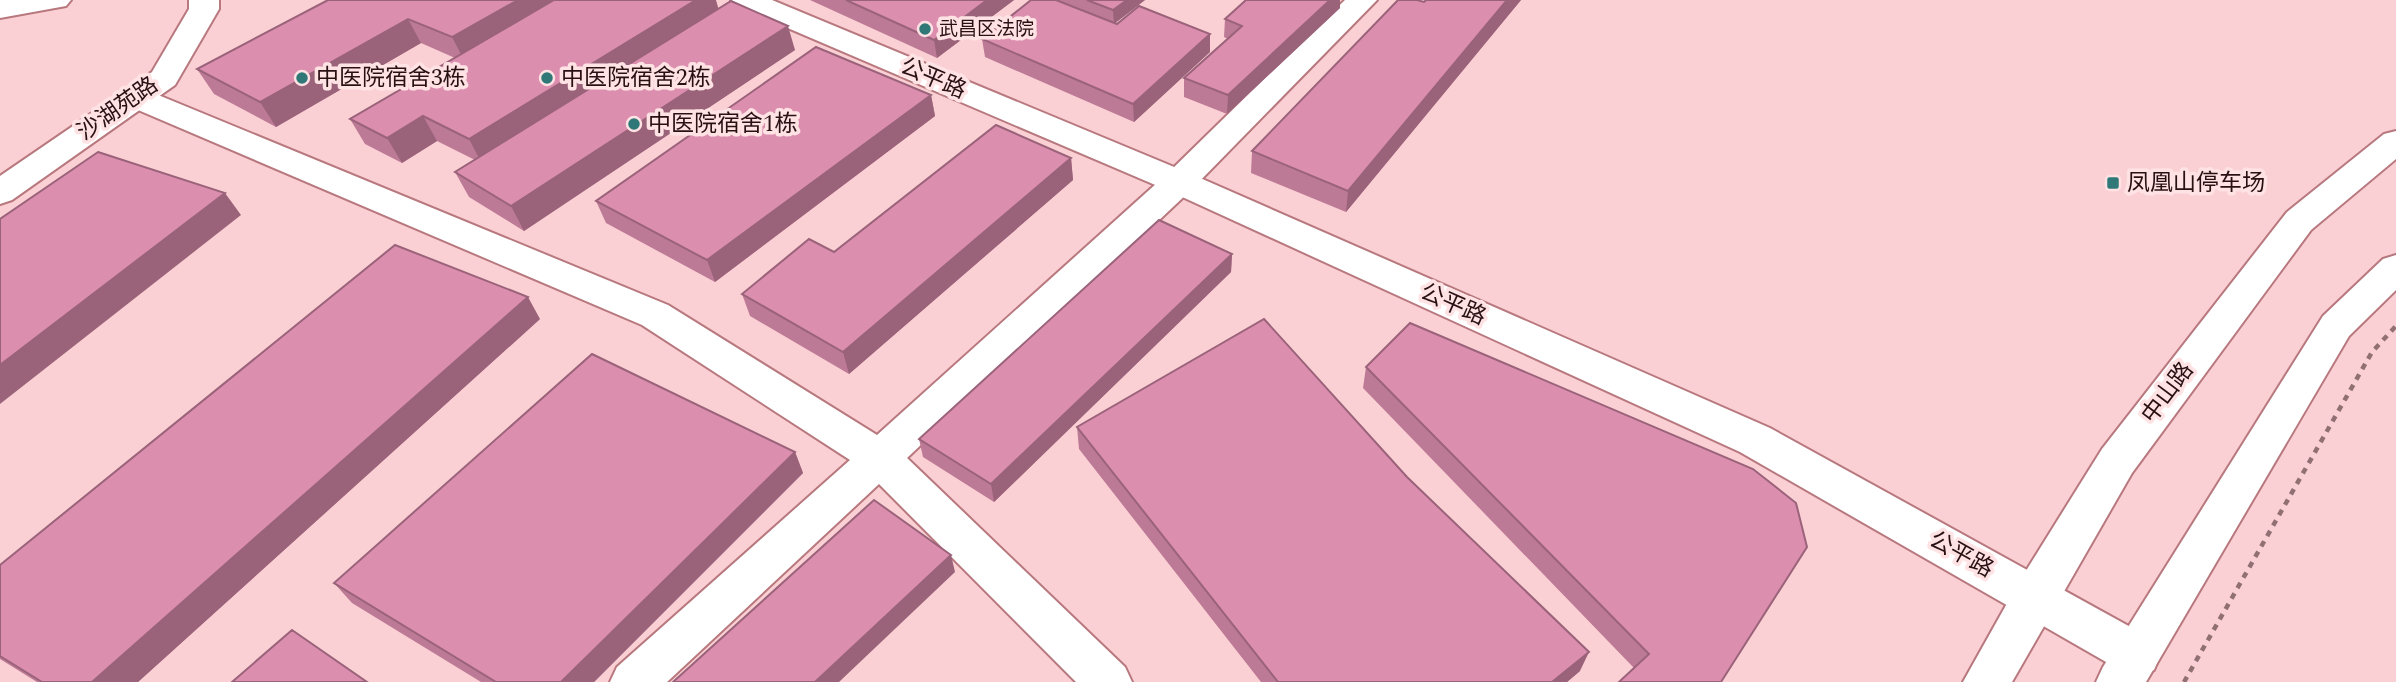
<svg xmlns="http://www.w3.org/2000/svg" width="2396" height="682" font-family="Spectral,'Noto Sans SC',serif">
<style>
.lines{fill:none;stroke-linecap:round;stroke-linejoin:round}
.minor-casing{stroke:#b7787e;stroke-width:4}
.tertiary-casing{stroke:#b7787e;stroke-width:4}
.primary-casing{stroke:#b7787e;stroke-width:4}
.path{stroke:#917073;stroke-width:4.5;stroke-dasharray:6 6;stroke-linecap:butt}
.minor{fill:#fff;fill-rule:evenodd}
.tertiary{fill:#fff;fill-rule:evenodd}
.primary{fill:#fff;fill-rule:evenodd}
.wall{fill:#bd7a96}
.shaded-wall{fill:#9a637a}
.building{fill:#dc8eaf;stroke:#9a637a;stroke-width:2}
.poi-dot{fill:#2f7877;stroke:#fee2e4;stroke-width:2.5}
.labels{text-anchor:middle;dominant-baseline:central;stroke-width:7;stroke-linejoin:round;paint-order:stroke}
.far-poi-label{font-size:19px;fill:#281013;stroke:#fee2e4;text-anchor:start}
.poi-label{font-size:23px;fill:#281013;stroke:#fee2e4;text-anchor:start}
.street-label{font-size:23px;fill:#281013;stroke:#fee2e4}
</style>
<rect width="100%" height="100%" fill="#fbd0d4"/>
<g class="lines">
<g class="minor-casing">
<path id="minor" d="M1345,0h32l-186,190 -284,268 218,209 7,15h-56l-197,-198 -212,198h-57l7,-15 233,-207 -208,-135 -518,-221 -5,-7 5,-7 11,-3 11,3 522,215 209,130 290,-261z"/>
</g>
<g class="tertiary-casing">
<path id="tertiary" d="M0,0h71l-5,6 -66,12z
M189,0h30v9l-44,76 -163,115 -12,4v-28l152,-104 37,-63z
M731,0h41l419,174 579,254 384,212 6,15 -6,15 -17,6 -17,-6 -380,-218 -573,-262 -431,-184z"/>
</g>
<g class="primary-casing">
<path id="primary" d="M2396,131v28l-85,71 -179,243 -120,209h-49l56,-100 83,-133 185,-237 97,-78z
M2396,255v35l-47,46 -203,346h-50l7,-15 220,-351 60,-57z"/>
</g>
<path class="path" d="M2184,682l188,-330 24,-26"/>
<use href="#minor" class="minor"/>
<use href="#tertiary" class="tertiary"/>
<use href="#primary" class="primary"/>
</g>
<path class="wall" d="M328,0l390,9 77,41 -271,181 -55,-34 -14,-25 20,-12 -38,-19 -35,22 -37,-19 -15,-25 105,-61 -34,-15 -145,84 -62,-33 -17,-25z
M810,0h204l-77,58z
M1031,0h114l-30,23 95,29 -76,70 -149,-65 -3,-18z
M1246,0h94v8l-113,106 -43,-17v-19l44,-39 -4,-2 1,-18z
M1426,0h95l-175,212 -95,-39 1,-22z
M931,95l4,21 -220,166 -109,-59 -10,-22z
M1071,158l2,22 -224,194 -99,-58 -8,-22 92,-42z
M1232,254l-1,18 -237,230 -71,-45 -4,-18z
M540,319l-402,363h-101l-37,-23v-94z
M1366,367l441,180 -173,121 -271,-280z
M1077,427l503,244 -13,11h-306l-182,-233z
M795,452l8,21 -209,209h-113l-129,-79 -18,-20z"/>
<path class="shaded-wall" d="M518,0h53l-106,62 -13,-25z
M696,0h20l4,14 -238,150 -13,-25z
M987,0h27l-77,58 -3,-18z
M1127,0h18l-31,24 -1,-14z
M1330,0h10v8l-113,106 1,-19z
M1507,0h14l-175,212 2,-21z
M408,19l13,24 -145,84 -16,-25z
M788,26l7,24 -271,181 -13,-25z
M1210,34v18l-76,70 -1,-18z
M931,95l4,21 -220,166 -8,-22z
M423,116l14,25 -35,22 -15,-25z
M1071,158l2,22 -224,194 -6,-22z
M225,193l16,22 -241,189v-39z
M1232,254l-1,18 -237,230 -3,-18z
M528,297l12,22 -402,363h-46z
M795,452l8,21 -209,209h-33z
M951,555l4,17 -116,110h-24z
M1589,652l-9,19 -13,11h-15z"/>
<path class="building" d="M328,0h190l-66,37 -44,-18 -148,83 -63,-33z
M554,0h142l-227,139 -46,-23 -36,22 -37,-19z
M846,0h141l-53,40z
M1031,0h25l61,24 22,-18 71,28 -77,70 -151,-65z
M1087,0h40l-14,10z
M1246,0h84l-102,95 -44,-17 58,-52 -17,-7z
M1398,0h19l7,2 2,-2h81l-159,191 -96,-40z
M731,1l57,25 -277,180 -56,-34z
M816,47l115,48 -224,165 -111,-59z
M996,125l75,33 -228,194 -101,-58 67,-55 25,13z
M98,152l127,41 -225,172v-146z
M1159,220l73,34 -241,230 -72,-45z
M395,245l133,52 -436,385h-50l-42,-26v-91z
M1264,319l143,158 182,175 -37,30h-274l-201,-255z
M1410,323l343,146 43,34 11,44 -86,135h-102l30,-28 -283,-287z
M592,354l203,98 -234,230h-65l-162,-99z
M874,500l77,55 -136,127h-142z
M292,630l75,52h-135z"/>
<g class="poi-dot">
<circle cx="925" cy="29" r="7"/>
<circle cx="302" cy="78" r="7"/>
<circle cx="547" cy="78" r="7"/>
<circle cx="634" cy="124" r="7"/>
<rect x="2106" y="176" width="14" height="14" rx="3.5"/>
</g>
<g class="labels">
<g class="far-poi-label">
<text x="939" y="29">武昌区法院</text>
</g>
<g class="poi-label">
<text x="316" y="78">中医院宿舍3栋</text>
<text x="561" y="78">中医院宿舍2栋</text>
<text x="648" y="124">中医院宿舍1栋</text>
<text x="2127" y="183">凤凰山停车场</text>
</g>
<g class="street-label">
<text transform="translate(933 79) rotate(23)">公平路</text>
<text transform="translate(118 109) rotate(-35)">沙湖苑路</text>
<text transform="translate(1453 305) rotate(24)">公平路</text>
<text transform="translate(2168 393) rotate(-53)">中山路</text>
<text transform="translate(1961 555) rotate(29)">公平路</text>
</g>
</g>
</svg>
